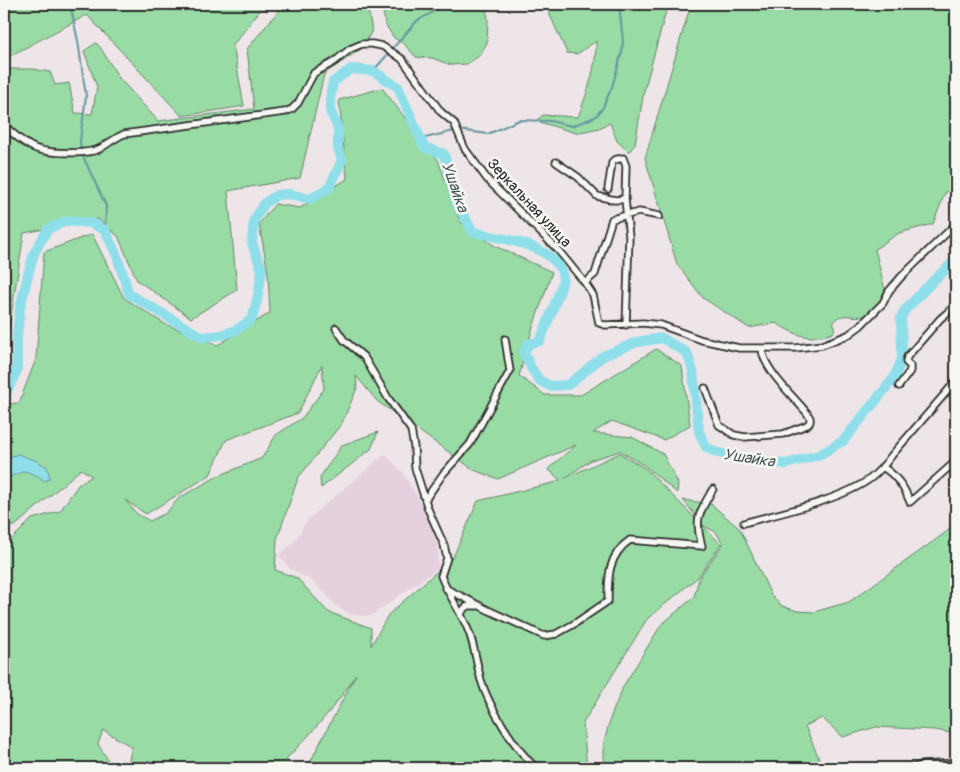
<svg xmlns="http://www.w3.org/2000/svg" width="960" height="772" font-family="Pangolin,sans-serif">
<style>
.built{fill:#e5d1dd}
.green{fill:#99dba5;stroke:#628368;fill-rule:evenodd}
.water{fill:#8edfea;stroke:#66979e}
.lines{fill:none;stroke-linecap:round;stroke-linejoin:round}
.stream{stroke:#66979e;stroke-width:2}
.river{stroke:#8edfea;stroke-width:10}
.street-casing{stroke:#2b2b2b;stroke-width:9}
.street{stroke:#f6f6f2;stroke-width:5.5}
.labels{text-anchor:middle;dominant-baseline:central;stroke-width:5;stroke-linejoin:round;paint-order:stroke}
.street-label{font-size:15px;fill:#2b2b2b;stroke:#f6f6f2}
.water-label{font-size:16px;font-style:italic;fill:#44585b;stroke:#f6f6f2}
</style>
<rect width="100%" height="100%" fill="#eee5e8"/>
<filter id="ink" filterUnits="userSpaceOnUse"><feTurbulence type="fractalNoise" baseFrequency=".02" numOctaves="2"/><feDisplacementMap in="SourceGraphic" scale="10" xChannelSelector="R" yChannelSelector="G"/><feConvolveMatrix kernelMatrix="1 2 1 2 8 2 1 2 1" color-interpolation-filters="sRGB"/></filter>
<g filter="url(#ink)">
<path class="built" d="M385,454l18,19 22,37 13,34v24l-67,48h-10l-11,-2 -11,-6 -28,-28 -21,-11 -11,-14 16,-14 13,-22z"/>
<path class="green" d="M4,4h261l-32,41 11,61 -62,10 -95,-101 -83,44z
M284,4h76l8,5 4,22 -11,18 -37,25 -24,104 -72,13 9,99 -46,28 -54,-38 -19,-44 -20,-17 -74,14 -20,127v-289l3,-2h26l17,3 5,13 14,-2 6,30 17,1 5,-27 -13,-36 12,-8 4,4 19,31 39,43 96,-12 -7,-60z
M382,4h103l3,15 -1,24 -8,13 -12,8 -16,1 -19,-7 -16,-1 -12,-13 -10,-6 -9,-14z
M545,4h123l-24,87 -9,53 -6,8 -12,-11 -7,-18 -11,5 -23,5 -40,-12 7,-6 35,2c9,-24 19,-50 18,-76l-19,13 -10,-1z
M691,4h265v182l-11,7 -12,31 -34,9 -24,16 10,41c-4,6 -7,16 -12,21 -15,13 -29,-3 -40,11l2,5 -2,6c-24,8 -36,3 -57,-10l-27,5 -46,-30 -26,-34 -32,-106z
M382,88l56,72 22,62 35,24 57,26 -19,55 -14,49 26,19h36l75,-46 26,17 8,59 -26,15 -52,-19 -19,12 39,4 31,17 15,29 -1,10 -32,-27 -25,-15 -29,9 -26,18 55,-25 26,16 75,75 -23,33 -51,42 -64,104 4,45h-280l49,-94c-19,31 -44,59 -70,85l8,9h-169h2l5,-21 -29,-17 -5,14 15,24h-109v-221l28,-28 28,-8 18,-26 14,-9 -11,-7 -66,57h-11v-122l15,-1 17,-44 8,-107 48,-18 32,64 41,26 53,21 52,-32 -2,-41 -9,-48 16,-20 25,4 47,-29 -8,-79zM322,365l2,24 -22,29 -26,17 -14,23 -44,18 -39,22 -13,15 -16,8 -13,-7 -12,-14 21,14 64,-39 16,-35 72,-27zM356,376l21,25 97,69 24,9 78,-34 -28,24 12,11 -7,3 -75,18 -25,56 -65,58 -17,31v-18l-43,-16 -31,-34 -22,-8 2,-31 21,-61 44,-55 15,-35z
M378,432l-7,17 -50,39 -1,-11 22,-32z
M683,500l28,4 29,25 31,66 11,11 15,5 17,1 35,-10 96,-69 11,-10v211l-21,-4 -59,-3 -33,10 -21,-19 -17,8 16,37 -2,5h-215v-26l7,-26 13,-31 37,-60 33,-28 5,-19 24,-34 -7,-12 -12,-6z"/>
<path class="water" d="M18,454l19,7 10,6 3,11 -5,3 -7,-5 -13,-5 -21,8v-20z"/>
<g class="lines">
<path class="stream" d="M70,4l8,37 8,55 -6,45 1,11 25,54 -1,24
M392,49l25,-28 30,-17
M373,71l16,-18
M421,139l37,-9 30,4 31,-14 31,1 22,5 23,-9 7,-8 10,-22 10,-35 1,-11 -4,-37"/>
<path class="river" d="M4,393l3,-2 10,-21v-34l3,-28 7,-29 7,-26 14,-24 18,-8 25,2 14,7 12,26 12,38 73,43 20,-2 14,-5 16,-11 6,-23 4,-26 -10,-27 2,-23 11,-17 12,-8 13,-1 20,5 19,-11 13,-28 -4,-12v-20l-8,-17v-12l3,-17 18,-13 22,2 25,16 26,60 20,7 13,50 16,28c26,6 88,13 90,47 0,8 -19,51 -23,62l-12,3 -4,9 7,15 8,12 11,6 18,-1 35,-29 34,-14 25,-4 25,15 6,18 6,61 7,15 9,5 27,7 44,5 33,-9 24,-14 13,-16 38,-47 8,-19 -1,-41 4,-8 31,-32 20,-18"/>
<g class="street-casing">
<path id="street" d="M4,125c8,8 18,17 28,22 13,7 57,8 69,1 8,-5 14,-10 23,-14l161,-22 7,-3 6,-6 16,-30 20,-11 16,-13 12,-5h10l10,2 10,6 10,7 39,53 13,11 11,26 22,30 71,71 27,33 8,12 6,28 6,2 38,-2 18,2 41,15 37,8h57l26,-3 26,-10 12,-9 23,-23 6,-12 12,-14 55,-53
M556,162l22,15 19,19 18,4 10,-1
M608,189l4,-26 2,-3 9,-2 3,8 -1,33 4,38 -3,88
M585,283l10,-9 17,-55 27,-7 20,4
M336,328l8,12 20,17 24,41 23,32 3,17 1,21 13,41 16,36 3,13 -6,18c8,21 22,38 29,59 5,15 7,30 11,45 8,27 34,69 55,88
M899,386l11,-15v-5l-4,-4 1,-5 33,-38 16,-14
M705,388l14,37 15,10 11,2 38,-3 24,-9 3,-3v-4l-3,-5c-13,-16 -45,-45 -45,-65
M883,467c12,8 22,21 27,35l46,-41
M425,500l18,-26 27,-30 40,-73 -5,-32
M744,523c36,-10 98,-23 127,-45 9,-7 15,-15 21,-23l64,-74
M445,588l43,22 56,26 12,-2 18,-10 34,-23c0,-24 0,-46 22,-61l72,6c-8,-28 -3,-33 11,-57
M461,616c2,-10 7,-11 16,-10
M912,768l10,-3 34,-2"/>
</g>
<use href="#street" class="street"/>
</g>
</g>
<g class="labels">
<g class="street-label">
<text transform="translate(529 203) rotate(47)">Зеркальная улица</text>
</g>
<g class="water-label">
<text transform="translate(455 187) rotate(71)">Ушайка</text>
<text transform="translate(749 458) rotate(9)">Ушайка</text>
</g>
</g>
<rect width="960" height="772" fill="none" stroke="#f6f6f2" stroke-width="20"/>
<rect x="10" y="10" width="940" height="752" fill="none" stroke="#2b2b2b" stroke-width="2" filter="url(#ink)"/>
</svg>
